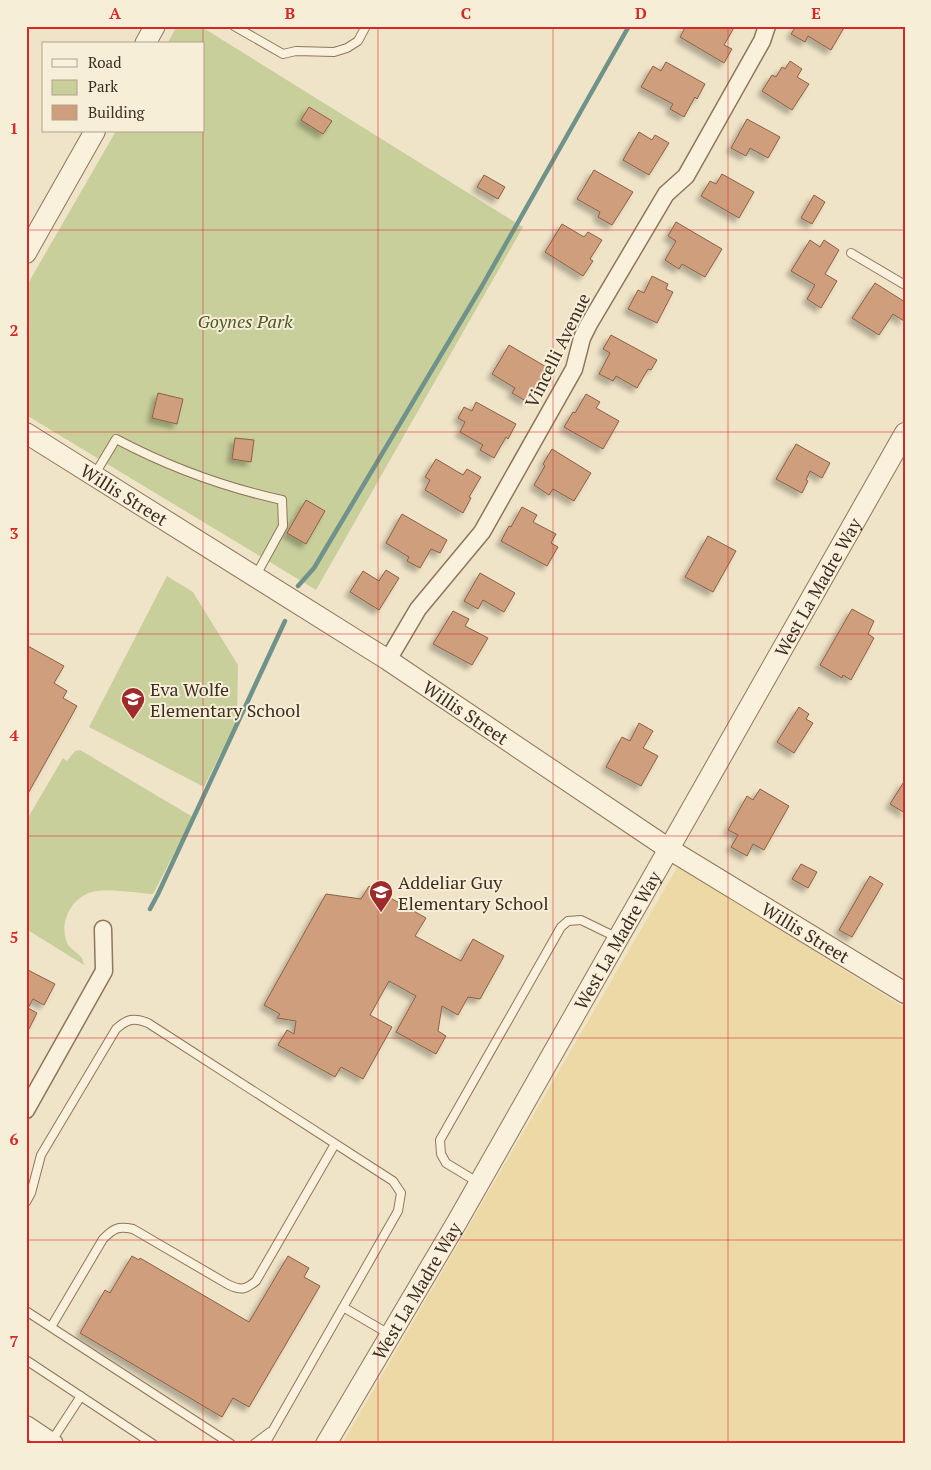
<svg xmlns="http://www.w3.org/2000/svg" width="931" height="1470" font-family="'PT Serif',serif">
<style>
.green{fill:#c9cf9b}
.sand{fill:#ecd9a5}
.lines{fill:none;stroke-linecap:round;stroke-linejoin:round}
.stream{stroke:#6f938a;stroke-width:4.5}
.building{fill:#cf9f7d;stroke:#8d5f41;filter:url(#shadow)}
.service-casing{stroke:#8d765c;stroke-width:10}
.minor-casing{stroke:#8d765c;stroke-width:19}
.tertiary-casing{stroke:#8d765c;stroke-width:22}
.service{stroke:#faf1dc;stroke-width:8}
.minor{stroke:#faf1dc;stroke-width:16}
.tertiary{stroke:#faf1dc;stroke-width:20}
.grid{fill:none;stroke:#d62828;stroke-width:1;stroke-opacity:0.55}
.labels{text-anchor:middle;dominant-baseline:central;stroke-width:4;stroke-linejoin:round;paint-order:stroke}
.park-label{font-size:18px;font-style:italic;fill:#4d5a26;stroke:#f7eed8}
.street-label{font-size:18px;fill:#3d2e20;stroke:#f7eed8}
.poi-label{font-size:18px;fill:#3d2e20;stroke:#f7eed8;text-anchor:start}
.neatline{fill:none;stroke:#d62828;stroke-width:2}
.grid-label{font-size:16px;text-anchor:middle;font-weight:bold;fill:#d62828}
</style>
<defs>
<filter id="shadow"><feDropShadow dx="-4.5" dy="4.5" stdDeviation="2.5" flood-color="#0004"/></filter>
</defs>
<rect width="100%" height="100%" fill="#f0e4c8"/>
<path class="green" d="M177,26h23l323,201 -207,363 -290,-175v-128l90,-156h88v-87h-37z
M167,576l26,16 45,73 -1,55 -33,67 -115,-60z
M80,750l113,67 -40,77c-16,-1 -46,-6 -61,-2 -22,6 -34,33 -24,53 4,5 10,8 14,13l2,7 -58,-36v-108l37,-63 4,3 8,-10z"/>
<path class="sand" d="M678,866l227,142v436h-563z"/>
<g class="lines">
<path class="stream" d="M298,586l16,-18 168,-282 147,-260
M150,909l8,-15 127,-273"/>
</g>
<path class="building" d="M686,26h49l-11,19 8,4 -8,14 -44,-26z
M796,26h49l-14,24 -23,-14 -3,6 -14,-8z
M790,61l12,8 -5,8 12,7 -17,26 -30,-19 10,-16 4,2 6,-10 3,2z
M666,62l39,22 -8,15 -2,-2 -11,20 -14,-8 3,-5 -32,-17 12,-21 8,5z
M309,107l23,14 -9,13 -22,-14z
M747,119l33,18 -12,21 -18,-10 -4,8 -15,-8z
M639,132l13,8 3,-5 14,8 -20,32 -26,-15z
M594,170l39,22 -21,33 -14,-8 2,-5 -23,-13z
M722,174l32,18 -15,26 -38,-22 9,-15 6,3z
M484,175l21,12 -7,12 -21,-12z
M814,195l11,7 -13,22 -11,-6z
M676,222l46,27 -17,28 -23,-13 -3,5 -14,-9 11,-19 -8,-5z
M562,224l22,13 4,-5 14,8 -12,19 3,2 -10,15 -38,-24z
M810,240l10,7 4,-7 15,10 -14,24 12,7 -16,27 -14,-9 8,-14 -24,-14z
M652,276l16,8 -2,5 7,3 -16,31 -29,-14 10,-19 6,3z
M875,283l30,19 -1,19 -11,-7 -14,21 -27,-17z
M611,335l46,25 -6,10 -3,-1 -11,19 -21,-12 -3,5 -14,-7 11,-21 -7,-4z
M509,345l39,23 -22,33 -14,-8 3,-5 -23,-14z
M158,393l25,6 -6,25 -25,-6z
M586,394l14,8 -4,6 23,13 -16,28 -39,-22 9,-15 2,1z
M476,402l40,22 -8,15 -2,-2 -12,21 -14,-8 3,-5 -23,-13 5,-10 -7,-4 6,-11 8,4z
M235,438l19,2 -3,22 -19,-3z
M796,444l34,19 -8,15 -12,-7 -4,9 2,1 -6,12 -26,-14z
M552,449l39,24 -17,28 -21,-12 -4,6 -15,-10 11,-19 -2,-2z
M436,459l27,16 4,-6 14,8 -12,20 2,1 -8,15 -38,-23 5,-10 -5,-3z
M306,500l19,11 -19,33 -19,-11z
M522,507l15,8 -4,7 23,12 -5,9 7,4 -11,19 -46,-25 8,-15 2,1z
M402,514l45,26 -7,13 -9,-4 -11,19 -13,-7 2,-4 -23,-14z
M708,536l28,15 -23,41 -28,-15z
M386,570l13,8 -20,32 -29,-18 13,-21 16,10z
M480,573l35,20 -11,19 -21,-12 -5,9 -14,-8z
M852,609l22,12 -6,13 6,4 -23,42 -8,-5 -1,3 -22,-13z
M453,611l16,8 -4,7 23,12 -16,27 -39,-21z
M26,645l38,21 -10,17 13,8 -4,7 14,8 -51,91z
M799,707l10,7 -3,5 7,4 -19,30 -17,-11z
M639,723l14,8 -10,17 15,8 -17,30 -35,-19 16,-30 8,4z
M905,780v33l-15,-9z
M760,789l29,17 -25,44 -11,-6 -6,12 -16,-9 7,-12 -10,-5 19,-34 6,4z
M801,864l16,8 -9,16 -16,-9z
M870,876l13,8 -31,53 -13,-7z
M369,886l57,32 -11,18 46,25 12,-22 31,17 -24,43 -12,-2 -10,18 -16,-9 -4,25 8,5 -10,18 -40,-22 20,-36 -27,-15 -19,34 22,12 -29,52 -22,-12 -6,10 -57,-32 9,-15 7,4 2,-13 -19,-3 3,-4 -16,-9 62,-111 35,5z
M26,969l29,15 -11,21 -11,-6 -5,9 9,5 -8,16 -3,-1z
M132,1256l7,4 1,-2 109,64 39,-66 21,12 -5,9 16,9 -71,121 -16,-9 -11,19 -142,-84 25,-43 5,3z"/>
<g class="lines">
<g class="service-casing">
<path id="service" d="M234,26l49,28 13,-3 38,1 13,-4 11,-7 8,-15
M851,253l54,32
M95,474l21,-35c53,28 107,48 166,61l1,26 -28,51
M479,1183l-33,-20 -5,-9 -1,-14 121,-213 7,-6 13,-1 37,18
M26,1202l5,-9 10,-38 75,-126c11,-10 18,-12 32,-6l245,158 8,12 -3,18 -133,233
M343,1307l46,27
M26,1311l205,133
M51,1327l52,-88c11,-11 15,-13 30,-10l96,56c13,6 17,4 27,-4l79,-137
M26,1360l127,84
M51,1442l30,-46
M254,1444l16,-12"/>
</g>
<g class="minor-casing">
<path id="minor" d="M388,660l30,-51 64,-77 92,-163 8,-31 7,-14 77,-130 20,-18 76,-135 5,-15
M26,1110l78,-139 -1,-42"/>
</g>
<g class="tertiary-casing">
<g id="tertiary">
<path d="M145,44l10,-18"/>
<path d="M26,253l69,-122"/>
<path id="s1" d="M26,433l362,227 281,189 236,144"/>
<path d="M26,1426l27,18"/>
<path id="s2" d="M326,1444l131,-222 448,-789"/>
</g>
</g>
<use href="#service" class="service"/>
<use href="#minor" class="minor"/>
<use href="#tertiary" class="tertiary"/>
</g>
<path class="grid" d="M203,26v18M378,26v1418M553,26v1418M728,26v1418M203,131v1313M26,230h879M26,432h879M26,634h879M26,836h879M26,1038h879M26,1240h879"/>
<defs>
<g id="school-pin" transform="scale(1.25)"><path d="M0 17L-7.5 6A9.5 9.5 0 1 1 7.5 6Z" fill="#9e2a2b" stroke="#f7eed8"/><path d="M0-5L7-2L0 1L-7-2ZM-4 1L0 2.5L4 1V4Q0 6-4 4Z" fill="#fff"/></g>
</defs>
<g fill-rule="evenodd">
<use href="#school-pin" x="133" y="699"/>
<use href="#school-pin" x="381" y="892"/>
</g>
<g class="labels">
<g class="park-label">
<text x="245" y="321">Goynes Park</text>
</g>
<g class="street-label">
<text transform="translate(557 350) rotate(-64)">Vincelli Avenue</text>
<text stroke="none"><textPath href="#s1" startOffset="116">Willis Street</textPath></text>
<text stroke="none"><textPath href="#s2" startOffset="988">West La Madre Way</textPath></text>
<text stroke="none"><textPath href="#s1" startOffset="521">Willis Street</textPath></text>
<text stroke="none"><textPath href="#s1" startOffset="926">Willis Street</textPath></text>
<text stroke="none"><textPath href="#s2" startOffset="582">West La Madre Way</textPath></text>
<text stroke="none"><textPath href="#s2" startOffset="178">West La Madre Way</textPath></text>
</g>
<g class="poi-label">
<text x="150" y="689">Eva Wolfe<tspan x="150" dy="21">Elementary School</tspan></text>
<text x="398" y="882">Addeliar Guy<tspan x="398" dy="21">Elementary School</tspan></text>
</g>
</g>
<rect width="931" height="1470" fill="none" stroke="#f7eed8" stroke-width="55"/>
<rect x="42" y="42" width="162" height="90" fill="#f7eed8" stroke="#ada18e"/>
<rect x="52" y="59" width="25" height="8" fill="#faf1dc" stroke="#ada18e"/>
<text x="88" y="68" font-size="15" fill="#3d2e20">Road</text>
<rect x="52" y="80" width="25" height="15" fill="#c9cf9b" stroke="#ada18e"/>
<text x="88" y="92" font-size="15" fill="#3d2e20">Park</text>
<rect x="52" y="105" width="25" height="15" fill="#cf9f7d" stroke="#ada18e"/>
<text x="88" y="118" font-size="15" fill="#3d2e20">Building</text>
<rect x="28" y="28" width="876" height="1414" class="neatline"/>
<g class="grid-label">
<text x="115" y="19">A</text>
<text x="290" y="19">B</text>
<text x="466" y="19">C</text>
<text x="641" y="19">D</text>
<text x="816" y="19">E</text>
<text x="14" y="134">1</text>
<text x="14" y="336">2</text>
<text x="14" y="539">3</text>
<text x="14" y="741">4</text>
<text x="14" y="943">5</text>
<text x="14" y="1145">6</text>
<text x="14" y="1347">7</text>
</g>
</svg>
